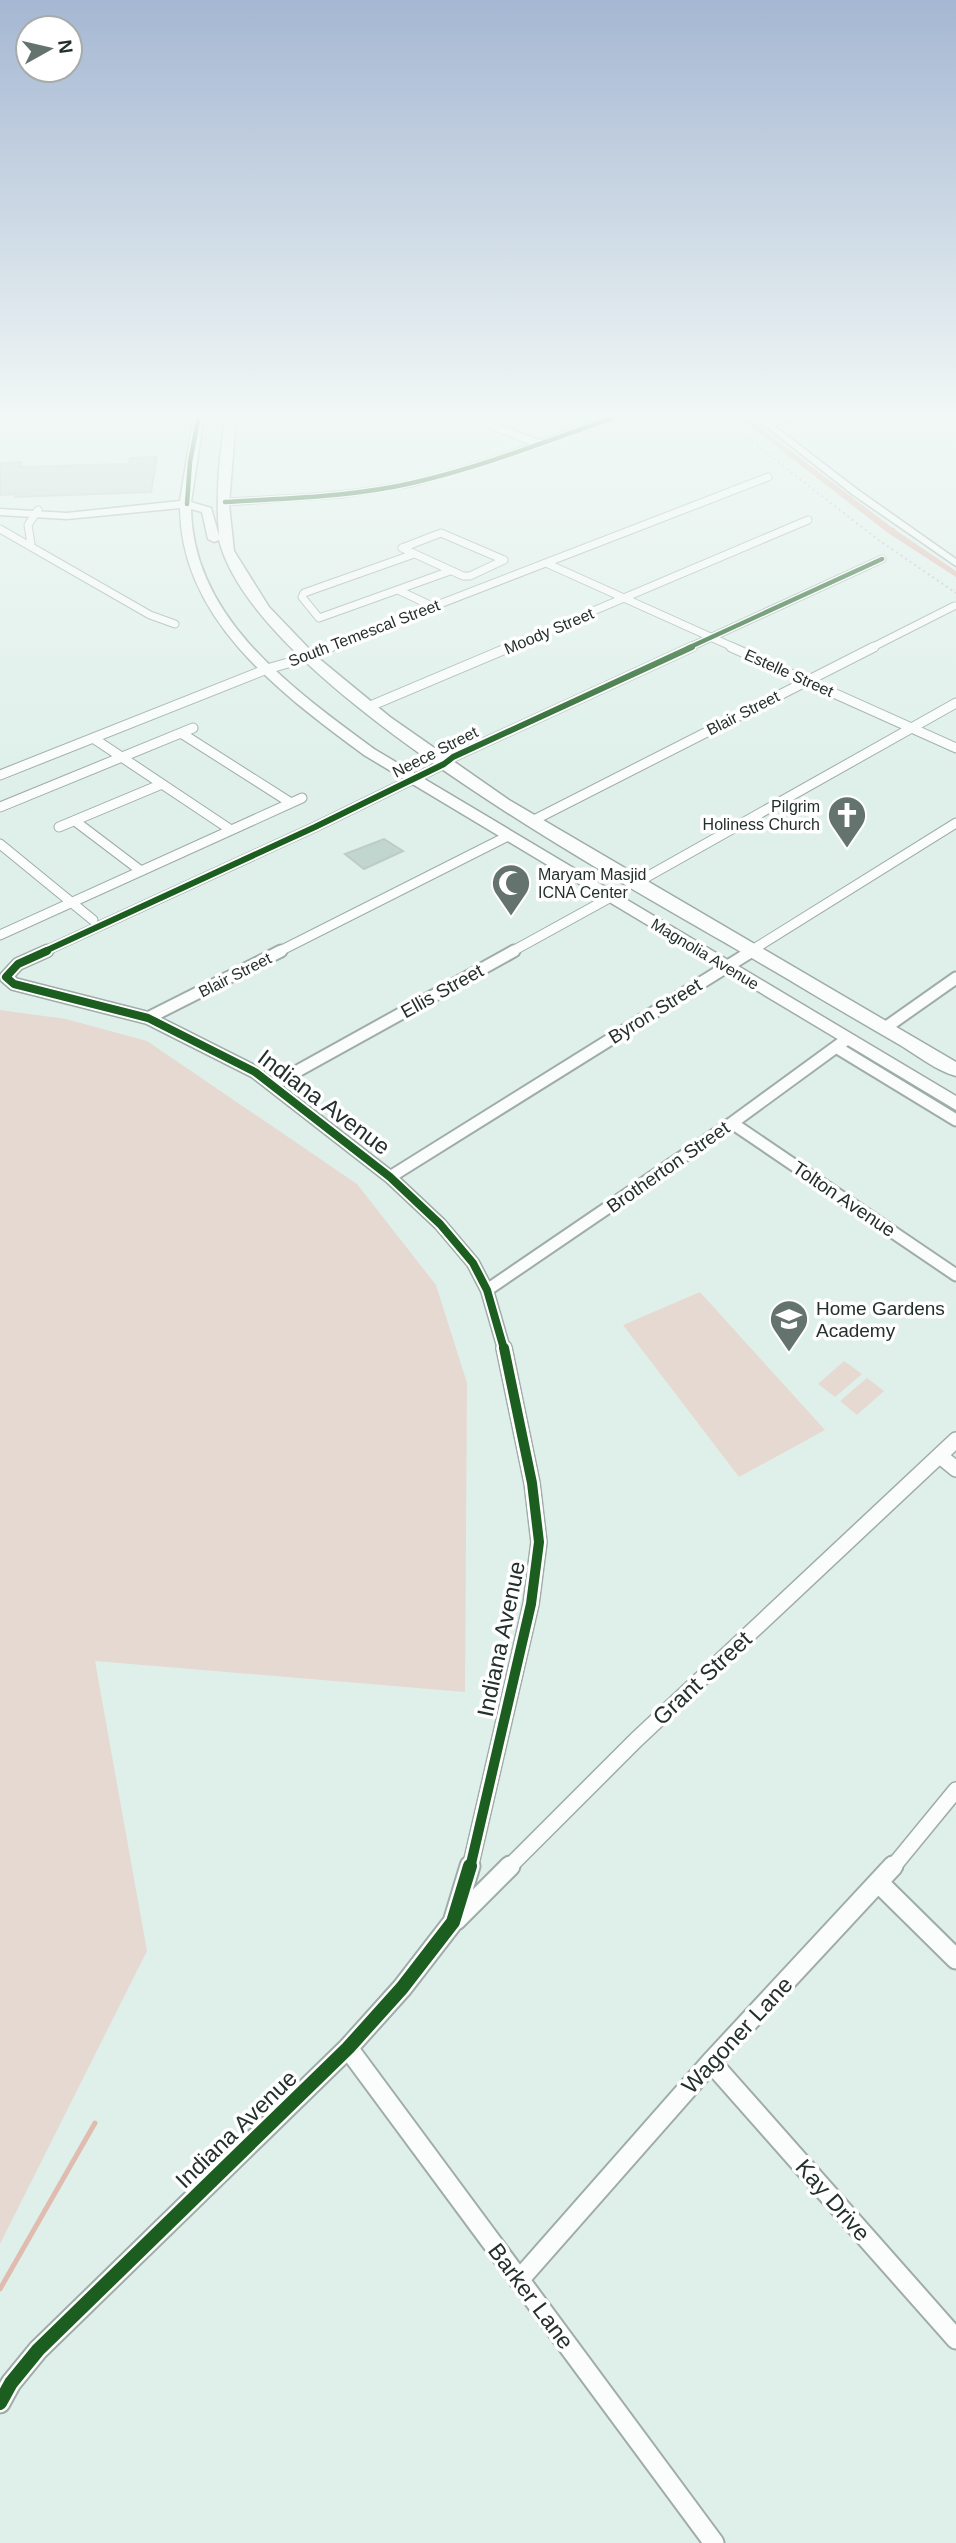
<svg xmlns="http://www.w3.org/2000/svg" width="956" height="2543" font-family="Arial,sans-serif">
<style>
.green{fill:#e6d9d1}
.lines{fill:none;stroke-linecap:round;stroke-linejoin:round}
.stream-far1{stroke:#e0bbb0;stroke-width:2}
.stream{stroke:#e0bbb0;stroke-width:5}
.canal{fill:#e0bbb0;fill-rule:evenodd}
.building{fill:#c1d6cf;stroke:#becbc7;stroke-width:2}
.minor-far4-casing{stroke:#9faca7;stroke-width:9}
.minor-far3-casing{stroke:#9faca7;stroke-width:11}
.minor-far2-casing{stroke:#9faca7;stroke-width:15}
.minor-far1-casing{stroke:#9faca7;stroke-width:18}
.minor-casing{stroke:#9faca7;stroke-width:23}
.tertiary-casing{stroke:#9faca7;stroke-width:3}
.secondary-casing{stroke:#9faca7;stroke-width:3}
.primary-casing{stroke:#9faca7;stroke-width:3}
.minor-far4{stroke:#fafdfc;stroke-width:7}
.minor-far3{stroke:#fafdfc;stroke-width:9}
.minor-far2{stroke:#fafdfc;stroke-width:11}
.minor-far1{stroke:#fafdfc;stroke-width:15}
.minor{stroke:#fafdfc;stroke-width:19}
.tertiary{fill:#fafdfc;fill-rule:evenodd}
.secondary{fill:#fafdfc;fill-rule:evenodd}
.primary{fill:#fafdfc;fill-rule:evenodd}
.rail{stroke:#bcc1c0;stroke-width:2;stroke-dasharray:2 3.5;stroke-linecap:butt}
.cycleway-far4-casing{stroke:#fff;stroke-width:7}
.cycleway-far3-casing{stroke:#fff;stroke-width:10}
.cycleway-far2-casing{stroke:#fff;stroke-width:12}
.cycleway-far1-casing{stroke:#fff;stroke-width:15}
.cycleway-casing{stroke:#fff;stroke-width:18}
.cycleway-far4{stroke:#1b5e20;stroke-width:4.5}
.cycleway-far3{stroke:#1b5e20;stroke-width:6}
.cycleway-far2{stroke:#1b5e20;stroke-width:8}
.cycleway-far1{stroke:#1b5e20;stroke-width:10}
.cycleway{stroke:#1b5e20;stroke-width:14}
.labels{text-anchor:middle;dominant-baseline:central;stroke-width:7;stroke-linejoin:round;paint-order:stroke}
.far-street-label{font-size:16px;fill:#24302d;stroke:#fff}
.far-poi-label{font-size:16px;fill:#24302d;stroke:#fff;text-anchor:end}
.street-label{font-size:19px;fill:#24302d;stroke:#fff}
.poi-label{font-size:19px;fill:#24302d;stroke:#fff;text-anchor:start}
.near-street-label{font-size:23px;fill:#24302d;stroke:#fff}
</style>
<rect width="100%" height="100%" fill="#dff0ea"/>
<path class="green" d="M0,1010l66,9 81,22 210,143 79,101 31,98 -2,309 -370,-31 52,290 -147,293z
M700,1292l125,138 -86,47 -116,-152z
M844,1361l18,13 -27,23 -17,-13z
M867,1378l17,13 -27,24 -17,-14z"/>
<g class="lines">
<path class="stream-far1" d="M742,417l5,1
M847,498l4,-1
M890,530l4,-1"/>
<path class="stream" d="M0,2289l95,-166"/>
<path class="canal" d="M736,415h7l151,114 62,42v6l-68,-44z"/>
</g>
<path class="building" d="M157,457l-6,35 -136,5 1,-3 -16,1v-32l22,-1 -2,5 109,-3 1,-6z
M384,839l19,12 -39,18 -19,-15z"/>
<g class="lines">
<g class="minor-far4-casing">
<path id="minor-far4" d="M464,415l73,28
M768,424l28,-9
M0,529l150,86 25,9
M31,544l-3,-19 10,-15
M402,548l61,28h7l34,-16
M402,548l39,-15 63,27
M414,554l-110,39 -2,4 17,21 131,-47
M546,563l189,85
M398,590l36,17
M326,648l442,-171
M506,648l302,-128
M688,648l194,-89
M871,648l83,-42"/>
</g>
<g class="minor-far3-casing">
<path id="minor-far3" d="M731,647l225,101
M368,707l142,-60
M181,733l110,70
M93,738l138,92
M0,775l267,-106 42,-12 22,-10
M0,807l193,-79
M75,821l66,50
M532,821l342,-174
M59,827l103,-43
M0,844l93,76
M636,883l320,-180
M0,935l302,-137
M43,952l272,-125 129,-63 9,-7 239,-110
M278,952l230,-116
M511,952l100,-55
M749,952l207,-129"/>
</g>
<g class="minor-far2-casing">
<path id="minor-far2" d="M47,951l-29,13 -12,13 8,7 134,34 107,54 135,105 50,47 33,39 14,27 17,59
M148,1018l133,-67
M885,1028l71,-50
M836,1047l120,73
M274,1084l240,-133
M732,1123l224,152
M390,1177l362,-226
M487,1290l245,-167 115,-84"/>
</g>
<g class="minor-far1-casing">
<path id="minor-far1" d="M940,1456l16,13
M470,1868l61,-264 8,-62 -7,-59 -28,-135
M508,1868l128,-128 320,-300
M892,1868l64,-78"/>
</g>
<g class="minor-casing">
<path id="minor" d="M879,1883l77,76
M456,1920l54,-54
M348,2048l366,495
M711,2062l245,277
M519,2280l192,-218 182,-196
M0,2403l11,-20 27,-33 310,-302 54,-60 51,-66 17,-56"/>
</g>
<g class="tertiary-casing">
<path id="tertiary" d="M752,415h8l98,75 98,69v7l-104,-72z"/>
</g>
<g class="secondary-casing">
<path id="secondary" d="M614,415h11l-131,47 -82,24 -70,11 -117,8 -5,-3 5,-3c62,-3 125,-5 186,-18 70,-16 136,-44 203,-66z"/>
</g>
<g class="primary-casing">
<path id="primary" d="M194,415h10l-13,87 20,6 8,28c-3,-40 0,-82 7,-121h10l-7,90 5,46 35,56 48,50 73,60 119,83 447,262v14c-19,-5 -38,-20 -56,-31 -38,-22 -76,-44 -114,-67 -135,-80 -529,-287 -567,-438l-5,2 -6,-3 -6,-27 -11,-3c2,110 102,180 183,240l582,347v14l-592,-355c-82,-61 -183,-134 -184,-247l-113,11 -67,-4v-6l67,4 113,-12z"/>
</g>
<use href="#minor-far4" class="minor-far4"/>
<use href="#minor-far3" class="minor-far3"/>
<use href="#minor-far2" class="minor-far2"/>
<use href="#minor-far1" class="minor-far1"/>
<use href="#minor" class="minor"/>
<use href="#tertiary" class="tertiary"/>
<use href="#secondary" class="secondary"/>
<use href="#primary" class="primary"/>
<path class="rail" d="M717,415l163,126 76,52"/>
<g class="cycleway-far4-casing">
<path id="cycleway-far4" d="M225,502c62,-4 126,-5 187,-19 71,-16 140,-44 209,-68
M187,504l3,-42 9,-47
M688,648l194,-89"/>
</g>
<g class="cycleway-far3-casing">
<path id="cycleway-far3" d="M43,952l272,-125 129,-63 9,-7 239,-110"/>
</g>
<g class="cycleway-far2-casing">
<path id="cycleway-far2" d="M47,951l-29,13 -12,13 8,7 134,34 107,54 135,105 50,47 33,39 14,27 17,59"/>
</g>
<g class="cycleway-far1-casing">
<path id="cycleway-far1" d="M470,1868l61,-264 8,-62 -7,-59 -28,-135"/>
</g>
<g class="cycleway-casing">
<path id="cycleway" d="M0,2403l11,-20 27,-33 310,-302 54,-60 51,-66 17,-56"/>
</g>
<use href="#cycleway-far4" class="cycleway-far4"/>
<use href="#cycleway-far3" class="cycleway-far3"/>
<use href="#cycleway-far2" class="cycleway-far2"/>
<use href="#cycleway-far1" class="cycleway-far1"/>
<use href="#cycleway" class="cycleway"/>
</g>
<linearGradient id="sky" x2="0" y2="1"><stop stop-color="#a5b7d2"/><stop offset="0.54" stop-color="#f1f8f6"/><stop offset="1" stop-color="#f1f8f6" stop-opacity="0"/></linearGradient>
<rect width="956" height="771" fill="url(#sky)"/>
<defs>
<g id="church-pin" transform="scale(2.0125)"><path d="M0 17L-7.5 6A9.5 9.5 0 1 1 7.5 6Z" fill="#65736f" stroke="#fff"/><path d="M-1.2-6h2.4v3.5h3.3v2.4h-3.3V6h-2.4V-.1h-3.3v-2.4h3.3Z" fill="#fff"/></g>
<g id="mosque-pin" transform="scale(2.0125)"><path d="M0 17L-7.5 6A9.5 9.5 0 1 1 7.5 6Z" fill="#65736f" stroke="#fff"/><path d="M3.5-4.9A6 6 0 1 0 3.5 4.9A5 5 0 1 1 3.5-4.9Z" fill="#fff"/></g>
<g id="school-pin" transform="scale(2.0125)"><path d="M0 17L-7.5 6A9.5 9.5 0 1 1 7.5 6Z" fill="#65736f" stroke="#fff"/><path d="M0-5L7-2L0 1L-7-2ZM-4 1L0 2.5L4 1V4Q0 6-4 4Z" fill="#fff"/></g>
</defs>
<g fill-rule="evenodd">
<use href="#church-pin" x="847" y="815"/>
<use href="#mosque-pin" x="511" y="883"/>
<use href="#school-pin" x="789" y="1319"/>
</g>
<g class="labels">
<g class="far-street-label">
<text transform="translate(549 631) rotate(-23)">Moody Street</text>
<text transform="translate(364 633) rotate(-21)">South Temescal Street</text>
<text transform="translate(789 673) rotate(24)">Estelle Street</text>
<text transform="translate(743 713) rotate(-27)">Blair Street</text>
<text transform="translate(435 752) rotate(-27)">Neece Street</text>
<text transform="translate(705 954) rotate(31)">Magnolia Avenue</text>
<text transform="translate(235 975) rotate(-27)">Blair Street</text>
</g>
<g class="far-poi-label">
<text x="820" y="806">Pilgrim<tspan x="820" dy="18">Holiness Church</tspan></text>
<text x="538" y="874" text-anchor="start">Maryam Masjid<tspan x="538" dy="18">ICNA Center</tspan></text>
</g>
<g class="street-label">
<text transform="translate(442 991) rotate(-29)">Ellis Street</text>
<text transform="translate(655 1011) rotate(-32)">Byron Street</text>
<text transform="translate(668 1167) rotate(-35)">Brotherton Street</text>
<text transform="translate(844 1199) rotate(34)">Tolton Avenue</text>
</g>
<g class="poi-label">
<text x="816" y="1308">Home Gardens<tspan x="816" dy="22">Academy</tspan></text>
</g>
<g class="near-street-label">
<text transform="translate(324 1102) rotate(37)">Indiana Avenue</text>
<text transform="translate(501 1639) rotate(-78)">Indiana Avenue</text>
<text transform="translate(702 1678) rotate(-43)">Grant Street</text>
<text transform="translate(737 2035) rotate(-47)">Wagoner Lane</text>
<text transform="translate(236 2129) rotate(-44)">Indiana Avenue</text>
<text transform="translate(833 2200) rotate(49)">Kay Drive</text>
<text transform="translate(531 2296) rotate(53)">Barker Lane</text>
</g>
</g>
<g transform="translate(49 49) rotate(82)"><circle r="33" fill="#ffffff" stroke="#a7acab" stroke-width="2"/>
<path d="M0-5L12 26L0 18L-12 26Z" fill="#65736f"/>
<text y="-10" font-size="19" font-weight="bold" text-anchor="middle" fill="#24302d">N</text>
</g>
</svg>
